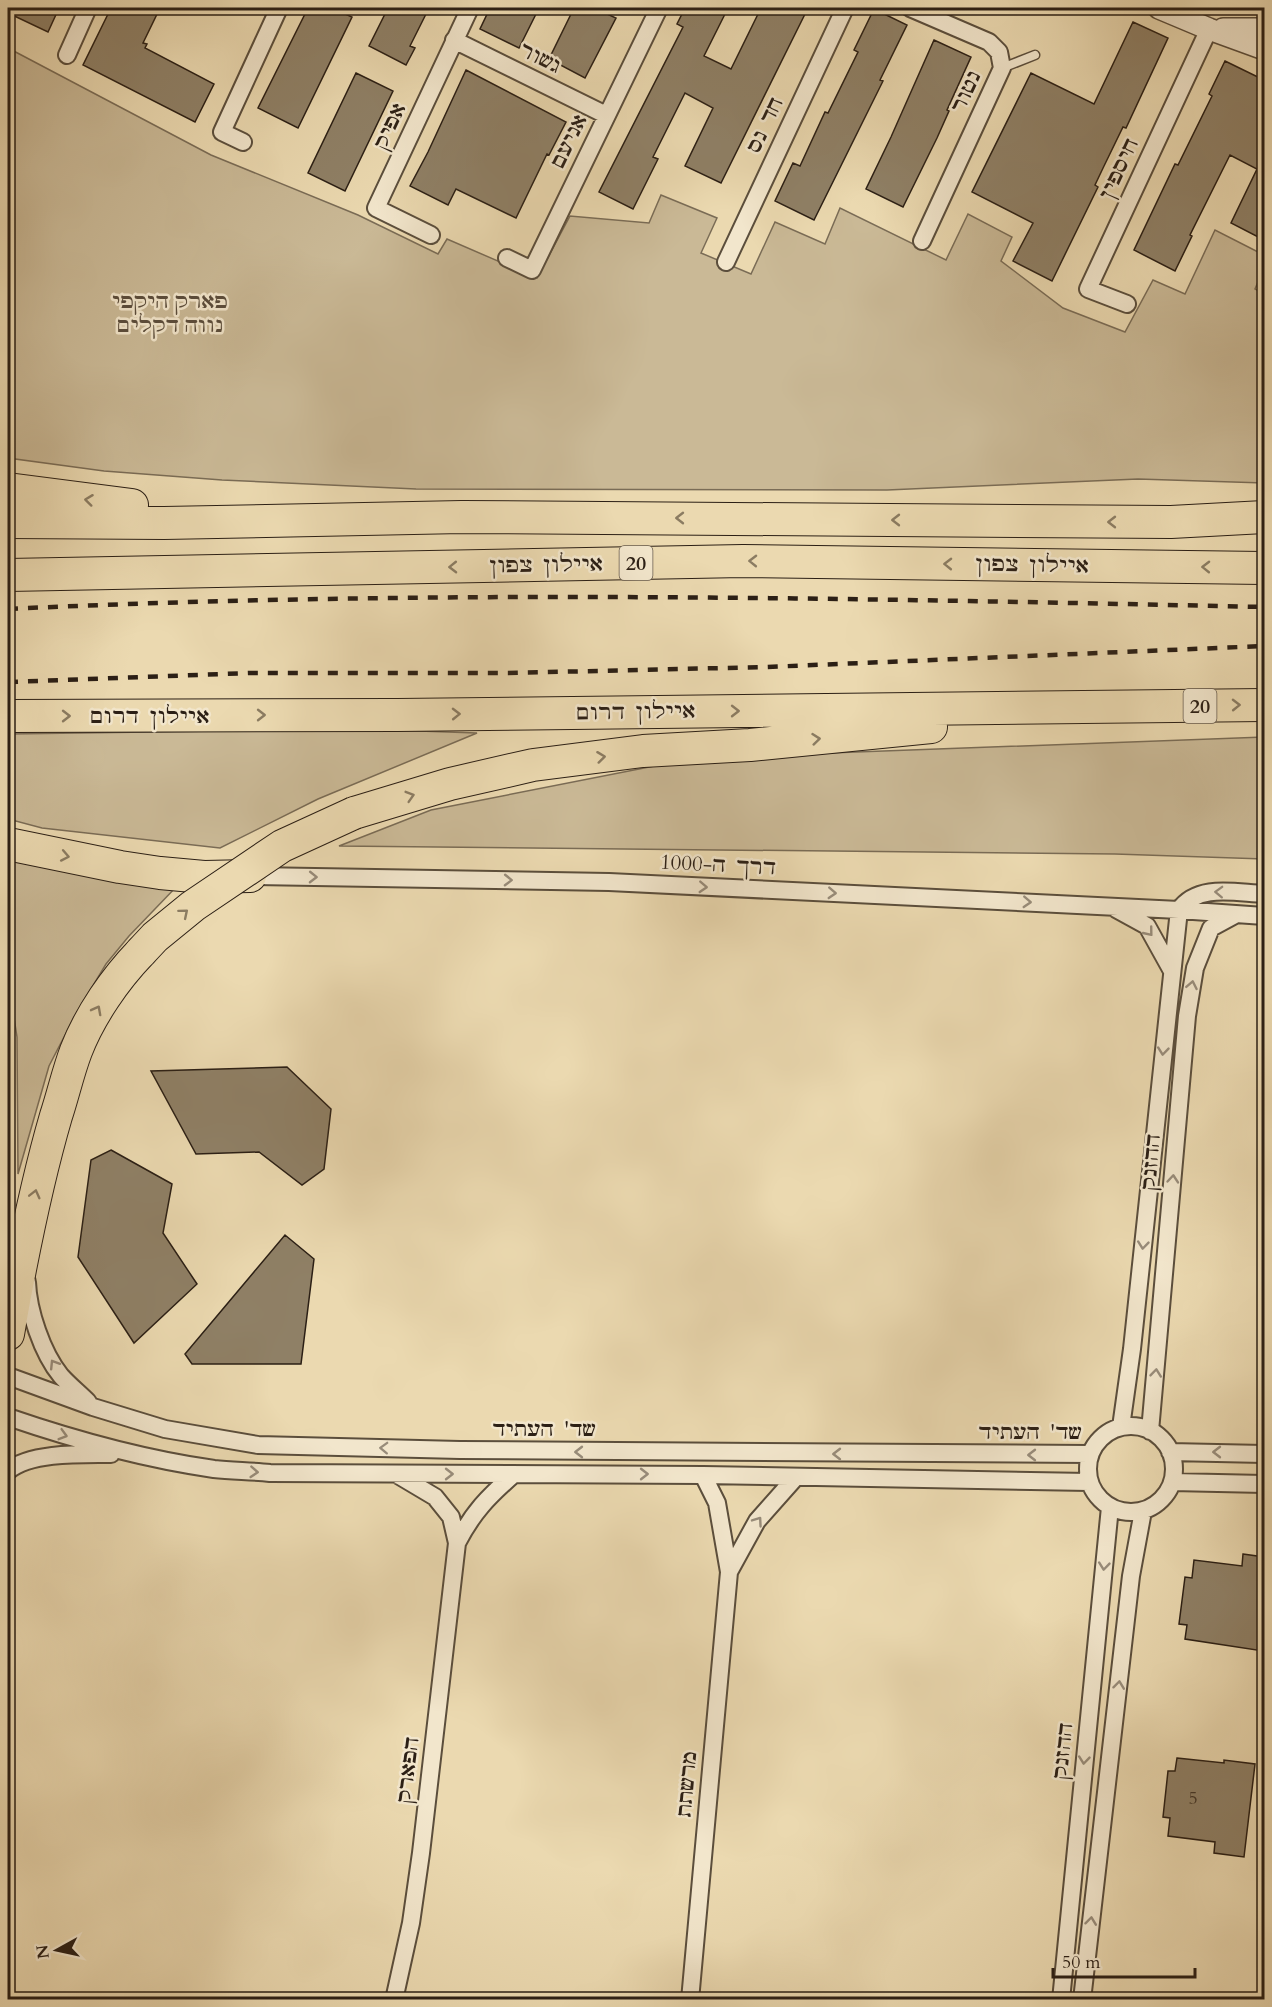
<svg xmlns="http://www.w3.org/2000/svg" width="1272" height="2007" font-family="Cardo,'Frank Ruhl Libre',serif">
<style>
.green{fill:#cab996;stroke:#7a6c56;stroke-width:1.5}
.building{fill:#8f8066;stroke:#2b1f15;stroke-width:1.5}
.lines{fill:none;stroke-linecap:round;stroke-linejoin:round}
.service-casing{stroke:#5b4e3c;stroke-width:11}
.minor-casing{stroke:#5b4e3c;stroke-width:20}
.tertiary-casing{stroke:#5b4e3c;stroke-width:24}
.motorway-casing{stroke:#2b1f15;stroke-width:34}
.service{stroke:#f2e6cc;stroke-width:8}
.minor{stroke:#f2e6cc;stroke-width:16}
.tertiary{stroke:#f2e6cc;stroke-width:21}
.motorway{stroke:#ebd9b0;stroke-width:32}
.rail{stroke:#2b1f15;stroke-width:4.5;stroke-dasharray:10 10;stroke-linecap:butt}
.motorway-bridge-casing{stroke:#2b1f15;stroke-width:34;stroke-linecap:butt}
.motorway-bridge{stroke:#ebd9b0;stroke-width:32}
.oneway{stroke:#8b7c62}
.oneway2{stroke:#988c7a}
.labels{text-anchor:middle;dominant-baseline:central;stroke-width:5;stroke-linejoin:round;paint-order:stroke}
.number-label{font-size:18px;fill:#443729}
.shield{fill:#f2e6cc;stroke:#675b4c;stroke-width:1.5}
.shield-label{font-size:20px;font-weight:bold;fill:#2b1f15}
.street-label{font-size:21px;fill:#2b1f15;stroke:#f2e6cc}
.park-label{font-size:21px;font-style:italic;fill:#5b4d3c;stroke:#f2e6cc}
</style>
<rect width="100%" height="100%" fill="#ebd9b0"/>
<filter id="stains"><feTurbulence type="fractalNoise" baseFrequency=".00333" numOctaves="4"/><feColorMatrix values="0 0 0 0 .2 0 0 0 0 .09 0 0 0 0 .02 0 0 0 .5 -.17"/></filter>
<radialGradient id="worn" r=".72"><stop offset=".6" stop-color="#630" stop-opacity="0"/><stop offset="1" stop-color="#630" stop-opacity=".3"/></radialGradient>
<path class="green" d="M8,48l203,107 147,60 80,39 9,-15 90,39 33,-62 79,7 12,-28 56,23 -16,35 50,21 24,-52 50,22 15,-36 106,52 22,-46 44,23 -11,24 62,47 62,24 28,-52 32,14 30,-64 49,25v13l-9,21 9,5v189l-126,-4 -251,11 -471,-1 -194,-9 -118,-9 -96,-13z
M360,729l117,4 -159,66 -98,49 -178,-20 -34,-9v-85z
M1264,737v122l-149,-5 -776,-8 92,-36 264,-52z
M8,855l170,30 -49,51 -23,28 -29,48 -28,54 -31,108 -1,-137 -9,-58z"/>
<path class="building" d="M8,8h51l-11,24 -40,-19z
M111,8h49l-17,35 4,1 -2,4 69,36 -19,38 -112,-57z
M308,8h24l20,9 -54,111 -40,-20z
M388,8h41l-19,38 5,2 -9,17 -37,-19z
M490,8h49l-20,40 -39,-19z
M574,8h20l22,10 -31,60 -36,-19z
M685,8h43l-24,48 27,13 30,-61h47l-87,175 -36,-17 28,-58 -28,-15 -32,64 5,2 -25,50 -34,-17 84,-165 -6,-3z
M874,9l33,16 -27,55 3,1 -69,139 -39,-19 18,-38 7,3 25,-54 3,1 30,-61 -4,-2z
M1133,22l35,16 -42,90 -3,-1 -19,39 -9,19 3,2 -46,94 -39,-20 20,-38 -61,-31 59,-119 63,31z
M934,40l37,17 -24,53 2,1 -12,27 -34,69 -37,-18 25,-52z
M1225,61l39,19v160l-33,-17 26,-54 -27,-14 -40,80 2,1 -17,35 -41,-21 41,-86 3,1 34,-69 -3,-2z
M466,70l100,52 -17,33 -2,-1 -31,64 -60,-29 -8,16 -38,-19 18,-34z
M356,73l37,18 -48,100 -37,-18z
M287,1067l44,42 -7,60 -22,16 -43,-33 -63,2 -45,-83z
M111,1150l61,34 -9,49 34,51 -63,59 -56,-86 13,-97z
M285,1235l29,24 -13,105h-109l-7,-10z
M1243,1554l21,3v78l-1,16 -78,-12 2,-14 -8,-1 6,-47 7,1 2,-18 48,6z
M1177,1758l47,5v-3l31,4 -11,93 -30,-4 1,-11 -47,-6 2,-18 -7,-1 5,-46h7z"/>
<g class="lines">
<g class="service-casing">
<path id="service" d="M1002,68l33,-13"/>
</g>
<g class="minor-casing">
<path id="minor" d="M910,8l79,34 10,10 3,16 -80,173
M454,40l152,75
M67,55l21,-47
M243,142l-21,-10 57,-124
M431,235l-55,-27 94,-200
M507,258l25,12 127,-262
M726,262l119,-254
M1127,304l-39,-15 121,-260
M255,876l354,6 570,28 85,6
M1116,909l31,17 25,45
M27,1282c1,28 15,71 34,94 8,9 18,17 27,26
M8,1376l85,31 72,22 93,16 202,5 630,4
M8,1417c67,23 136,42 206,52 18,2 37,2 56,4l433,2 386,7
M1088 1469a43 43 0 1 1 86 0a43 43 0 1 1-86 0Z
M1121,1427l11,-78 47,-439c19,-27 57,-17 85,-16
M1150,1431l37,-415 8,-48 16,-40 24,-13
M1170,1452l94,2
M8,1471c22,-19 75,-17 103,-17
M398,1475l37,22 16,20 6,26
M1172,1482l92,2
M729,1572l28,-51 39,-44
M394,2000l17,-77 10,-70 36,-310c16,-31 31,-46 57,-69
M690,2000l39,-428 -12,-69 -14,-28
M1061,2000l49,-493
M1082,2000l49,-424 12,-65"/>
</g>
<g class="tertiary-casing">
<path id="tertiary" d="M1159,8l50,21 55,20
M1223,29h41"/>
</g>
<g class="motorway-casing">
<path id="motorway" d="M8,489l124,16
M8,522l156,1 298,-6 709,5 93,-5
M8,575l735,-14 521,7
M8,716l390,-1 866,-10
M354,813l96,-29 83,-19 110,-14 107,-6 181,-18
M8,844l112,23 40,6 44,4 46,-1
M8,1334c13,-74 27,-146 48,-218 7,-21 12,-44 20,-65 14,-36 39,-72 65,-99"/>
</g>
<use href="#service" class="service"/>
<use href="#minor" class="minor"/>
<use href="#tertiary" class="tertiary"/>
<use href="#motorway" class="motorway"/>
<path class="rail" d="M8,609c418,-20 838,-11 1256,-2
M8,682l241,-9h259l259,-6 497,-21"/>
<g class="motorway-bridge-casing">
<path id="motorway-bridge" d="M141,952l14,-15 38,-31 89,-60 72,-33"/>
</g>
<use href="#motorway-bridge" class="motorway-bridge"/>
</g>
<defs><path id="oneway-chevron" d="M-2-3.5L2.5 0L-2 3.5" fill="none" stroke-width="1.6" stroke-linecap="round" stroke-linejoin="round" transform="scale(1.5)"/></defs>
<g class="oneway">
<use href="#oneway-chevron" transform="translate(89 500) rotate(-173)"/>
<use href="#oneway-chevron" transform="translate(680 518) rotate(-180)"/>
<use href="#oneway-chevron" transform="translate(896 520) rotate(-180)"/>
<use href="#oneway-chevron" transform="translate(1112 522) rotate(-180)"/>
<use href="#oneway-chevron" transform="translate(753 561) rotate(-179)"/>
<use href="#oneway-chevron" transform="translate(948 564) rotate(-179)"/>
<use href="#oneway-chevron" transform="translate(453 567) rotate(179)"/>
<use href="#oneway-chevron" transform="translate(1206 567) rotate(-179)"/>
<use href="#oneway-chevron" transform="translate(1236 705) rotate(-1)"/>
<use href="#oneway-chevron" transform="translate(735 711)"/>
<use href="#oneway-chevron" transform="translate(456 714) rotate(-1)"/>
<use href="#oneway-chevron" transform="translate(261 715)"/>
<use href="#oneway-chevron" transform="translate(66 716)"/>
<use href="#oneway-chevron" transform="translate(816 739) rotate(-6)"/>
<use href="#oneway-chevron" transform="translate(601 757) rotate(-7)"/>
<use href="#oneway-chevron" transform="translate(410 796) rotate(-17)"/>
<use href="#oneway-chevron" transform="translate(65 856) rotate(11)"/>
<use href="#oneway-chevron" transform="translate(184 913) rotate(-40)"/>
<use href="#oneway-chevron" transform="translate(97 1010) rotate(-62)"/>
<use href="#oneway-chevron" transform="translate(35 1194) rotate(-76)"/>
</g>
<g class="oneway2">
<use href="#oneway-chevron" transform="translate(313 877) rotate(1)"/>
<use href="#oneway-chevron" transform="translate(508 880) rotate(1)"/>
<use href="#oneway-chevron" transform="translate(703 887) rotate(3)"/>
<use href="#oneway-chevron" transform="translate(1219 892) rotate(-178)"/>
<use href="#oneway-chevron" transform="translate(832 893) rotate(3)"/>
<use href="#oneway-chevron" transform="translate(1027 902) rotate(3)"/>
<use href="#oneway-chevron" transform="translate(1149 932) rotate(51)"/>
<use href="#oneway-chevron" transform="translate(1192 985) rotate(-79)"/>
<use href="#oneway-chevron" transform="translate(1163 1051) rotate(96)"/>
<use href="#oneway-chevron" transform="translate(1173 1179) rotate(-85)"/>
<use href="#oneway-chevron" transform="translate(1143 1245) rotate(96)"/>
<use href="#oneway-chevron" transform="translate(54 1364) rotate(-122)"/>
<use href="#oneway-chevron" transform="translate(1156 1373) rotate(-84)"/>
<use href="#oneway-chevron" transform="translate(63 1435) rotate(16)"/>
<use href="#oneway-chevron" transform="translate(384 1448) rotate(-178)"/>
<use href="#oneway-chevron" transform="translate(579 1452) rotate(-180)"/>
<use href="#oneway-chevron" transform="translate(1217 1452) rotate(180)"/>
<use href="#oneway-chevron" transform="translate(837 1454) rotate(-180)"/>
<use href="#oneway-chevron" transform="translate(1032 1455) rotate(180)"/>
<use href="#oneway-chevron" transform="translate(254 1472) rotate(4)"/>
<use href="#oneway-chevron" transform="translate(449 1474)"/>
<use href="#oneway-chevron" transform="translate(644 1474)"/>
<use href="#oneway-chevron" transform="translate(758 1521) rotate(-55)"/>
<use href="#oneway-chevron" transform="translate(1104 1566) rotate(96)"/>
<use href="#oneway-chevron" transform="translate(1119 1685) rotate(-83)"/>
<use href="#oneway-chevron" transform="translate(1084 1760) rotate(96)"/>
<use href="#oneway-chevron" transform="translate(1091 1921) rotate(-83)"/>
</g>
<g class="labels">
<g class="number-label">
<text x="1193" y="1798">5</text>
</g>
<g class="shield">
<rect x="619.5" y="546" width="33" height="34" rx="4.5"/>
<rect x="1183.5" y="689" width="33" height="34" rx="4.5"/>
</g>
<g class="shield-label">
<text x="636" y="563">20</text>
<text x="1200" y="706">20</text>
</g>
<g class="street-label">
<text transform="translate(540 58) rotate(26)">גשור</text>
<text transform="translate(966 92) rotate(-65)">נטור</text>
<text transform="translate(765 125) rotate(-65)">חד נס</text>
<text transform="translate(390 126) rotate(-65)">אפיק</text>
<text transform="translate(569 141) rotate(-64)">אניעם</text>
<text transform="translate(1119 169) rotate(-65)">חיספין</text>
<text transform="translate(546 565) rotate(-1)">איילון צפון</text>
<text transform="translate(1032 565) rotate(1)">איילון צפון</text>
<text transform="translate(636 712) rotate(-1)">איילון דרום</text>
<text x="150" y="716">איילון דרום</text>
<text transform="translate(718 865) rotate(3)">דרך ה-1000</text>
<text transform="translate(1151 1162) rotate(-85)">ההזנק</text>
<text x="544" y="1429">שד' העתיד</text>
<text x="1030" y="1432">שד' העתיד</text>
<text transform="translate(1063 1751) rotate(-84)">ההזנק</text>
<text transform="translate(408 1770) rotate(-83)">הפארק</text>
<text transform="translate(687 1784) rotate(-85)">מרשתת</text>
</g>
<g class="park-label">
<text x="170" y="301">פארק היקפי<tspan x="170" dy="24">נווה דקלים</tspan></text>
</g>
</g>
<rect width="1272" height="2007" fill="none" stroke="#ebd9b0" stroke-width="30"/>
<rect x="9" y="9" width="1254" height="1989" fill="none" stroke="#2b1f15" stroke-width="3"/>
<rect x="15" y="15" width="1242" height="1977" fill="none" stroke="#2b1f15" stroke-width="1.5"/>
<g transform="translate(57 1950) rotate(262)" stroke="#f2e6cc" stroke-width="4.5" paint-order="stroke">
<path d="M0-4.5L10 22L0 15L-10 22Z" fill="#2b1f15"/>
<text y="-9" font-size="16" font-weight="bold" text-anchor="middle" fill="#2b1f15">N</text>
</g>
<path d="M1053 1968v9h142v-9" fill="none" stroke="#2b1f15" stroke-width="3"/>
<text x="1062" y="1968" font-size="18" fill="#2b1f15" stroke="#f2e6cc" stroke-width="4.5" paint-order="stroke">50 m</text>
<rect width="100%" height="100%" filter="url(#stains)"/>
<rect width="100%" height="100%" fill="url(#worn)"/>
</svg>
